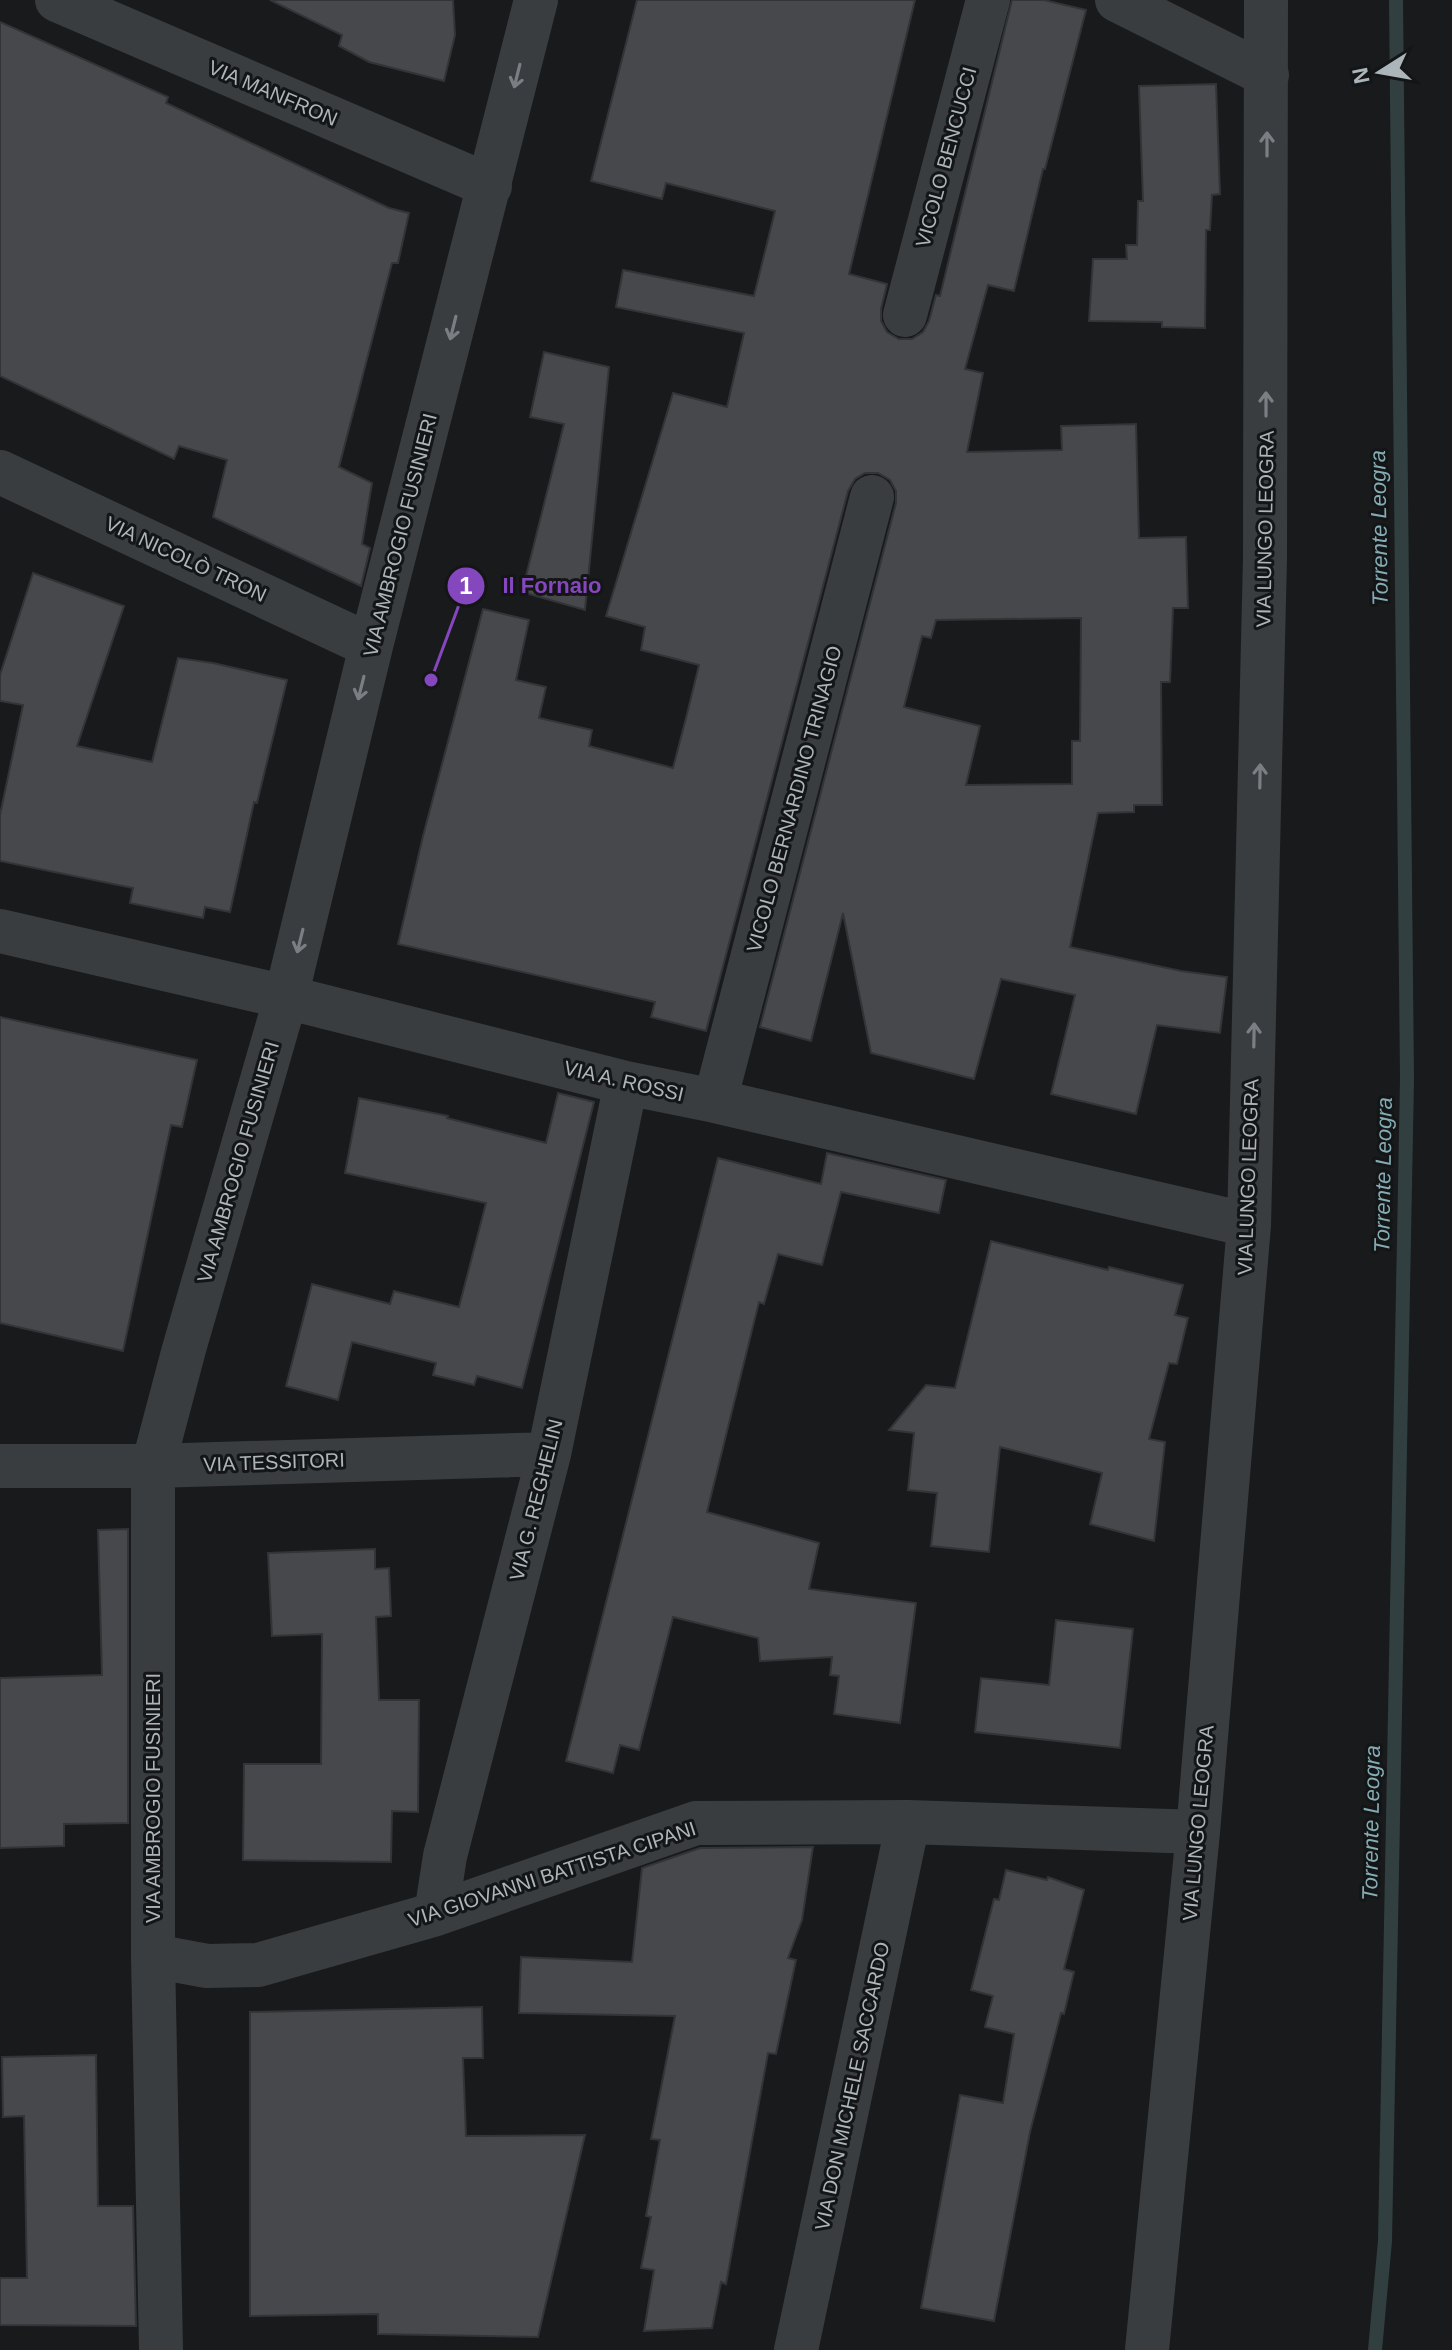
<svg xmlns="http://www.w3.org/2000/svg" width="1452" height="2350" font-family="Arial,sans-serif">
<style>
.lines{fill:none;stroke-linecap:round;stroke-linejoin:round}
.stream{stroke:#313f41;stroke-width:14}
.building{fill:#46484b;stroke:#333437;stroke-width:2;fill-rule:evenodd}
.street{stroke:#3a3d40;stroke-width:44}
.oneway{stroke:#797f83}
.labels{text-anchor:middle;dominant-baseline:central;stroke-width:6;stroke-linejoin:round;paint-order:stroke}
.street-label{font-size:20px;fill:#acb5ba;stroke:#141516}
.water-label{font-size:22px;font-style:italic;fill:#85acb4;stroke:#141516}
.leader{fill:none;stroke:#8547be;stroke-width:3}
.callout-dot{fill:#8547be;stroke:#141516;stroke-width:3}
.mark-label{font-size:24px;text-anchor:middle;font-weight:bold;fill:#fff}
.callout-label{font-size:22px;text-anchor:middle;font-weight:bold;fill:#8547be;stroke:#141516;stroke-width:6;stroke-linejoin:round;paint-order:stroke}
</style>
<rect width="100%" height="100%" fill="#191a1b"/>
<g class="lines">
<path class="stream" d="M1375,2350l10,-109 22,-1162 -11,-1079"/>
</g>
<path class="building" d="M270,0h183l2,35 -11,46 -75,-19 -30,-16 3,-11z
M637,0h278l-66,274 38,10 -6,25v12l6,11 12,7h13l11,-7 6,-11 7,-26 4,1 72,-296h32l42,10 -41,159h-2l-29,122 -26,-6 -23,84 18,4 -16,79 95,-2 -1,-24 75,-2 3,114 47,-1 2,71h-15l-3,74h-9l1,123h-28v7l-36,1 -28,134 111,24 46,6 -7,56 -63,-8 -21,89 -85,-20 24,-99 -74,-16 -27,100 -103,-26 -28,-140 -32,128 -51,-14 136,-524v-12l-6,-11 -12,-7h-13l-10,6 -7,12 -142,540 -55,-14 4,-15 -257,-58 25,-108 60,-227 46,11 -13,60 30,7 -7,31 53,12 -3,16 84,22 13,-50 13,-53 -58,-15 4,-23 -39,-11 67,-223 54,14 17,-74 -128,-26 7,-37 131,26 21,-85 -109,-28 -4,16 -71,-18zM1081,618l-1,123h-8v43l-106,1 14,-59 -76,-19 18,-71 9,2 5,-18z
M0,22l168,75 -2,6 223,105 20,5 -11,50h-6l-53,204 33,16 -10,61 8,4 -9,38 -148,-69 14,-57 -48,-14 -5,13 -174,-83z
M1216,84l4,110 -8,1 -2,35h-4l-1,98 -43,-1v-5l-73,-1 4,-62h34l-1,-14h11l1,-44h5l-4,-115z
M544,352l65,15 -24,243 -63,-18 42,-168 -34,-7z
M33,573l91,33 -47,140 75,16 26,-104 35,5 74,17 -30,123 -3,-1 -24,110 -25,-5 -2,11 -73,-15 3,-15 -133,-27v-46l23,-110 -23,-4v-26z
M0,1017l197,43 -15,67 -11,-2 -48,226 -123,-28z
M558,1093l36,9 -72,286 -45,-12 -3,9 -41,-10 3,-12 -84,-21 -14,58 -52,-14 26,-102 78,20 4,-13 65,16 27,-104 -141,-30 14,-75 89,18 -1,2 99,25z
M827,1153l119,27 -7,33 -98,-21 -19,73 -44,-11 -14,50 -5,-2 -52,210 112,31 -10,46 107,14 -16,120 -66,-9 5,-38 -9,-1 2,-18 -72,4 -2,-23 -85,-21 -34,133 -19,-5 -7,28 -47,-12 152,-603 103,26z
M991,1241l117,29 1,-3 74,18 -8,30 13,3 -11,46 -8,-1 -20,76 16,3 -11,99 -64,-17 12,-51 -102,-26 -11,105 -58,-6 6,-53 -29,-3 6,-57 -25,-3 37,-45 29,3z
M128,1529v294l-64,1v22l-64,2v-170l102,-3 -4,-145z
M375,1549v20l14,-1 2,48 -15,1 3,83h40l-1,112 -26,-1 -1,51 -148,-2 1,-96h77l1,-130 -50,2 -4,-83z
M1056,1620l77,9 -13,119 -145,-16 6,-54 68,7z
M813,1847l-11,73 -14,38 8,2 -20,94 -8,-1 -42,231 -5,-2 -9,46 -68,3 10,-61 -13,-2 10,-51 -5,-1 14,-76 -9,-1 24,-123 -156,-3 2,-56 111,5 10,-94 58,-20z
M1006,1870l41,10 1,-3 36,13 -20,79 10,3 -10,42 -3,-1 -31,119 -36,189 -73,-13 39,-213 43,8 11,-69 -29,-7 8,-31 -22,-6 23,-91 5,1z
M482,2007l1,51h-20l3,78 119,-1 -47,202 -160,-3v-20l-128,2v-304z
M96,2055l2,151h35l3,120 -136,-1v-47h27l-3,-162 -21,1 -1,-60z"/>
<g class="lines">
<path class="street" d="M57,0l433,186
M1117,0l150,75
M905,315l83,-315
M0,472l371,174
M0,931l286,66 340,86 89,18 534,124
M715,1101l157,-604
M0,1466h153l396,-12
M436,1914l9,-58 104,-402 77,-371
M153,1956l54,10 51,-1 178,-51 260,-91 212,-1 290,10
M161,2350l-8,-394v-490l31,-117 102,-352 85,-351 165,-646
M796,2350l112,-528
M1147,2350l51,-518 51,-607 16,-667 1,-558"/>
</g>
<defs><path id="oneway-shaft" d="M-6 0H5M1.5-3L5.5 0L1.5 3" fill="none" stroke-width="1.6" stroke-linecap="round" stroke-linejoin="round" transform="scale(2)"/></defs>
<g class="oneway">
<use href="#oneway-shaft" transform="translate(517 76) rotate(104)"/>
<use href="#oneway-shaft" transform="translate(1267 144) rotate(-90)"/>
<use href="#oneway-shaft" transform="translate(453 328) rotate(104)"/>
<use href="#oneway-shaft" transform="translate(1266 404) rotate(-90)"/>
<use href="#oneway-shaft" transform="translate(361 688) rotate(104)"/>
<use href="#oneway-shaft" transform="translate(1260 776) rotate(-89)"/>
<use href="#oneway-shaft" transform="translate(300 941) rotate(104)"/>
<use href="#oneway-shaft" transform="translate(1254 1035) rotate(-89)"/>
</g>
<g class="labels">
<g class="street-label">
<text transform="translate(273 93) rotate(23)">VIA MANFRON</text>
<text transform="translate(946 157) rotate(-75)">VICOLO BENCUCCI</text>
<text transform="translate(1265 529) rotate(-89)">VIA LUNGO LEOGRA</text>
<text transform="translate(400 535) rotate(-76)">VIA AMBROGIO FUSINIERI</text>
<text transform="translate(186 559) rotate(25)">VIA NICOLÒ TRON</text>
<text transform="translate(794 799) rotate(-75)">VICOLO BERNARDINO TRINAGIO</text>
<text transform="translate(624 1081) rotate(13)">VIA A. ROSSI</text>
<text transform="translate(238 1162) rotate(-74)">VIA AMBROGIO FUSINIERI</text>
<text transform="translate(1248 1177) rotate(-88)">VIA LUNGO LEOGRA</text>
<text transform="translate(274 1462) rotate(-2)">VIA TESSITORI</text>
<text transform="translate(536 1500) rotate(-76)">VIA G. REGHELIN</text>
<text transform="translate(153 1798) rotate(-90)">VIA AMBROGIO FUSINIERI</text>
<text transform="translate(1198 1823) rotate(-85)">VIA LUNGO LEOGRA</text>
<text transform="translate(552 1874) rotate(-18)">VIA GIOVANNI BATTISTA CIPANI</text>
<text transform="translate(852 2086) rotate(-78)">VIA DON MICHELE SACCARDO</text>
</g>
<g class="water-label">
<text transform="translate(1379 528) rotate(-91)">Torrente Leogra</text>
<text transform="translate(1383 1175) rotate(-89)">Torrente Leogra</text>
<text transform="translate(1371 1823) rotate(-89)">Torrente Leogra</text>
</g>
</g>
<path class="leader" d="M431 680L466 586"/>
<g class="callout-dot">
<circle cx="431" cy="680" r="8"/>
<circle cx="466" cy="586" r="20"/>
</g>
<g class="mark-label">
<text x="466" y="594">1</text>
</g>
<g class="callout-label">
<text x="552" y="593">Il Fornaio</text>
</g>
<g transform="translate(1380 72) rotate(259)" stroke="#141516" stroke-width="6" paint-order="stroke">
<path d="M0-6L14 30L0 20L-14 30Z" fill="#acb5ba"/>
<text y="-12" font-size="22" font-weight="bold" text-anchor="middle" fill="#acb5ba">N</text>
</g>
</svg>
